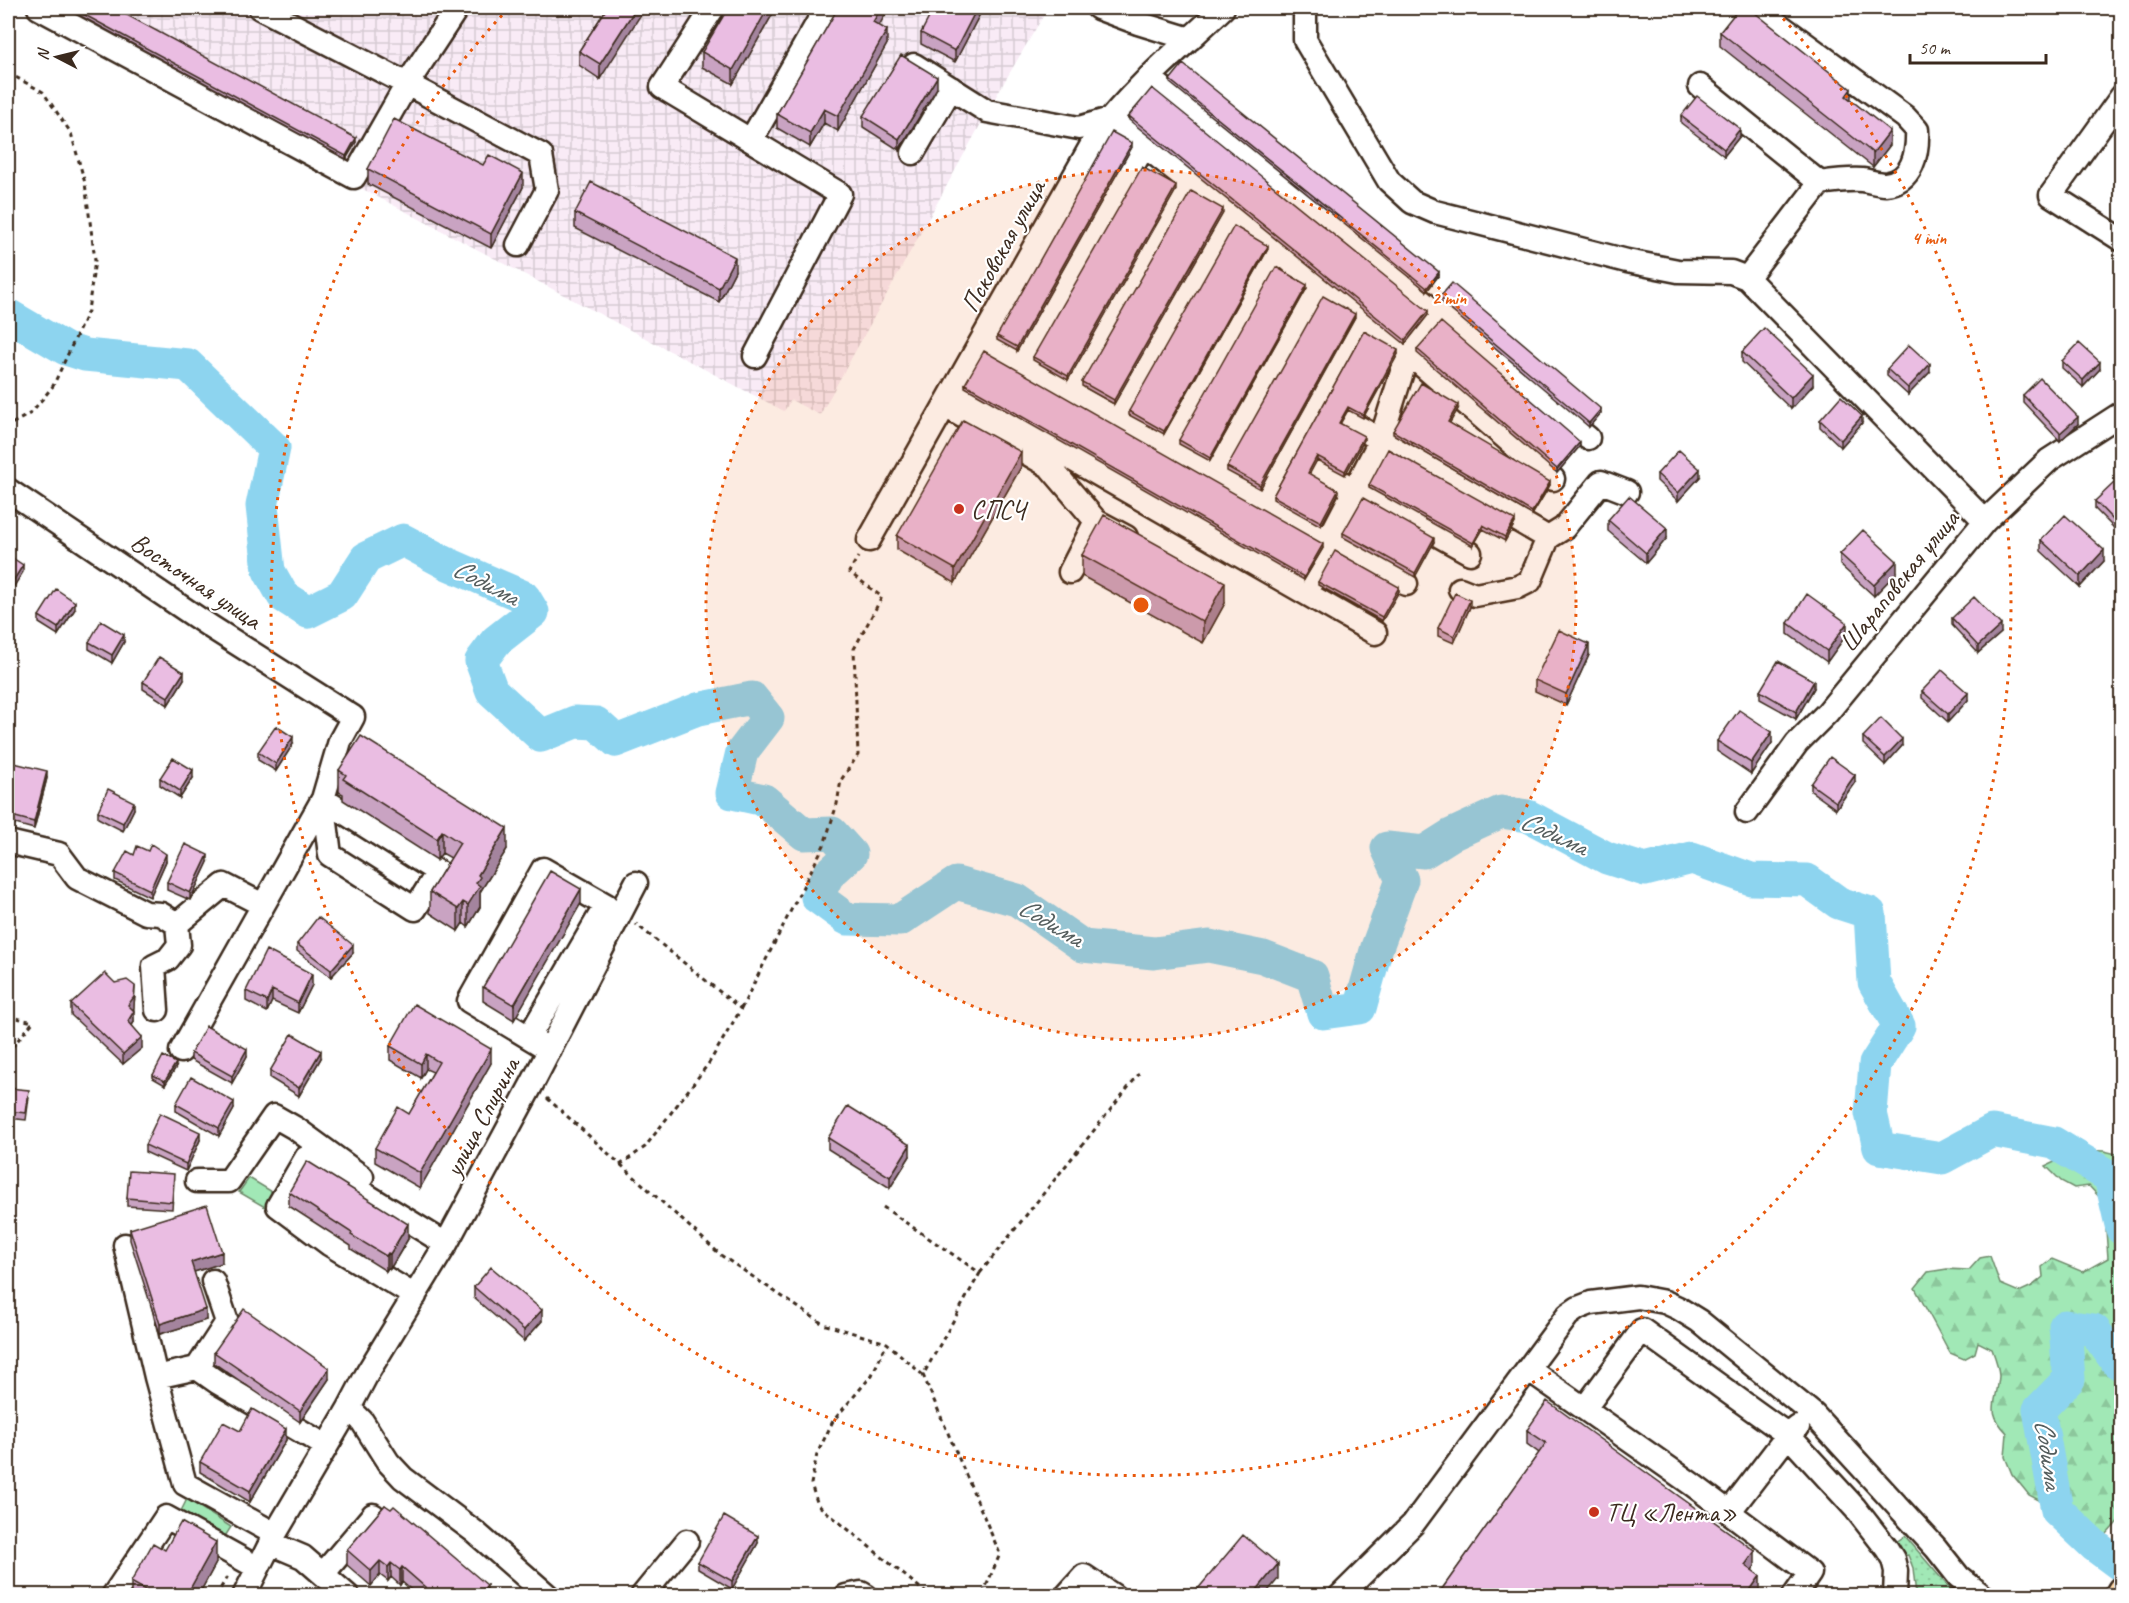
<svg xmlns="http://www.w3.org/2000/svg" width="2129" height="1603" font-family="Caveat,sans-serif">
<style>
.industrial{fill:url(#industrial-grid)}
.grass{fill:url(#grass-dots);stroke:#6e896a;stroke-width:1.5}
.forest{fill:url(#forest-firs);stroke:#6e896a;stroke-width:1.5}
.park{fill:#a1e8b6;stroke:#6e896a;stroke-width:1.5}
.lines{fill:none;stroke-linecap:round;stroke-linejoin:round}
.river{stroke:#8dd4ef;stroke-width:33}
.minor-casing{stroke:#3b2a1e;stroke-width:27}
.major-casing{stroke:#3b2a1e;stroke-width:33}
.path{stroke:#3b2a1e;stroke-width:3;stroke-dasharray:4.5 4.5;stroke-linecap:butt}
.minor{stroke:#fff;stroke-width:22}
.major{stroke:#fedbac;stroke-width:28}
.wall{fill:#c9a3c2;stroke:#3b2a1e;stroke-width:1.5}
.shaded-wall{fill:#a4849e;stroke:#3b2a1e;stroke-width:1.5}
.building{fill:#eabde2;stroke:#3b2a1e;stroke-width:1.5}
.ring{fill:none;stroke:#e8590c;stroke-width:3;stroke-dasharray:3 6}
.poi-dot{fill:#c8321e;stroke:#fff;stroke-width:2}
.labels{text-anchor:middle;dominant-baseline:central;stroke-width:4.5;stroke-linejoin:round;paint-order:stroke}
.street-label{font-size:26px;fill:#3b2a1e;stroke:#fff}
.poi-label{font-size:26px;fill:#3b2a1e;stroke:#fff;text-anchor:start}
.water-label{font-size:27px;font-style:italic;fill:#545d5d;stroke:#fff}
.centre{fill:#e8590c;stroke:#fff;stroke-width:3}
.ring-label{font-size:18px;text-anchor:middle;font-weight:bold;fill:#e8590c;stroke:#fff;stroke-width:4.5;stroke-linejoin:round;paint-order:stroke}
</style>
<defs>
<pattern id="industrial-grid" width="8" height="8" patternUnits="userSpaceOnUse" patternTransform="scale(1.5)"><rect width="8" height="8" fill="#f9ebf6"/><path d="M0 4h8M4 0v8" fill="none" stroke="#d6cad2"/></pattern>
<pattern id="grass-dots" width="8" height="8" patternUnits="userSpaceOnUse" patternTransform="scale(1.5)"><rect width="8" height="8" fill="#a1e8b6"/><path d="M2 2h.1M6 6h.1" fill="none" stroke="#8cc79c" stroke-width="1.8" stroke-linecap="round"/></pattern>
<pattern id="forest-firs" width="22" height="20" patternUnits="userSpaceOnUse" patternTransform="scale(1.5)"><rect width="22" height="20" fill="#a1e8b6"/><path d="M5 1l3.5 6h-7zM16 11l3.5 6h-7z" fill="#8cc79c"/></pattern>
</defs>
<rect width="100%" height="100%" fill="#fff"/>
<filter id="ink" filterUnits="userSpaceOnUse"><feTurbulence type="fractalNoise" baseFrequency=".0167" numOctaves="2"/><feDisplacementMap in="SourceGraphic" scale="12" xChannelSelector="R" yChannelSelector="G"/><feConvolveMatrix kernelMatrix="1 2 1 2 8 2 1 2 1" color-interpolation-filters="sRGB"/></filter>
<g filter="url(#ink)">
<path class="industrial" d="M19,8h1029l-49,83 -179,324 -29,-15 -7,11z"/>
<path class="grass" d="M1905,1536l41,48 13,11h-43l-3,-27 -5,-13 -11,2 -4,-13z"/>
<path class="forest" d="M2080,1150l24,1 17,4 1,362 -16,18 -77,-40 -17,-21 -7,-17 2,-24c-22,-23 -10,-29 -8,-57 0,-8 -4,-19 -7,-27l-14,-7 -3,11 -11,6 -14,-6 -35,-65 13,-16 19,-3 22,1 11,-12 10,-2 10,28 19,8 13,-6 11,-9 -1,-10 10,-8 31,13 25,-14 -4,-56 -15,-16 -15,2 -13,-7 -15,-15z"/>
<path class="park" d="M249,1178l30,18 -9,14 -31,-18z
M187,1499l44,28 -7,11 -45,-23z"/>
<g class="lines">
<path class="river" d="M8,315l58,34 19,6 103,10 86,83 -12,58 7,65 14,25 25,16 34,-17 24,-37 37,-18 43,23 78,34 9,15 -37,29 -15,20 11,30 49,45 34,-14 21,1 20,18 82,-32 54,-11 16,20 -26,34 -10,41 32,7 40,34 28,-1 19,21 -23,21 -11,22 30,22 53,1 56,-37 61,17 66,46 71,7 55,-7 54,11 49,19 11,37 37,-5 17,-61 25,-67 -15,-32 37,4 27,-17 50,-23 27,4 79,42 38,12 47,-12 59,21 56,1 32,23 31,10 4,69 25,44 -24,38 -4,49 8,35 63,10 50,-27 62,12 56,34 12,52
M2122,1365l-5,-3 -23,-32 -29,-4 4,53 -30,31 18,100 38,36 27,20"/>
<g class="minor-casing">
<path id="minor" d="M39,8l315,169 53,-93 134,71 6,35 -29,55
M260,8l147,76 50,-76
M713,8l-51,79 178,107 -85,162
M1098,8l40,15 52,16
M1305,8v32l84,141 23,21 23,10 192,49 51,10 53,1 16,6 238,243
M914,65l73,46 92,17 31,-9 168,131 41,36 89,67 145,126
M1149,77l439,361
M1700,86l120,97
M2122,96l-71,99 71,45
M751,140l74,-130
M913,153l38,-65
M1747,278l73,-95c14,-2 28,-4 42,-3 8,1 16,4 23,4 28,-2 33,-32 32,-54l-12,-13 -149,-109
M981,342l425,242
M1020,364l124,-218
M953,391l422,242
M1070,392l120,-210
M945,406l104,60 47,55 30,16
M1116,419l116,-206
M1348,421l200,117
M1166,447l112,-197
M1317,470l49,25 104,58
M1213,474l106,-188
M8,490l203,137 142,90 -13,24 -17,58 115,73 -23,37 -85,-54 -7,-56
M1262,502l102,-184
M869,540l229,-406c36,-47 82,-85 125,-126
M1070,572l26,-51
M1460,589l15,6 43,-8 12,-6 18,-43 16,-10 37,-46 26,10
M1306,593l23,-41 4,-21 48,-92 27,-86 31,-37
M1747,812l50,-69 30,-30 158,-192 64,-61 73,-47
M8,842l51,12 18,24 69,35 15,1 16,10
M157,1010l-3,-44 14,-7 11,-14 -2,-21 47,-39 39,20
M529,1037l77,-132 -63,-36 -74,132 81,49
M181,1051l142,-252
M197,1181h32l45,-65 21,12 67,49
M125,1245l31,132 29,107 90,50
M213,1281l14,41 -30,46 20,14 109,64
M415,1296l-86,-52 -51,-38 28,-48 140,86
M1528,1369l165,116 117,88 -16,23
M156,1377l41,-9
M1585,1408l57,-78 146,105 67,73 32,41 6,10 3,12 -1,25
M1729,1512l59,-77 10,-8
M270,1543l33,14 45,39
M323,1574l50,-59
M113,1596l53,-79 92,51
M244,1596l31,-62 74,-126
M548,1596l-73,-64 -72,-54 -15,-16 -26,-41 -13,-13 19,-36 78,-128 86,-160 104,-201
M642,1596l45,-55
M846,1596l15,-3 5,3
M1066,1596l18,-20 30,20
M1340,1596l73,-72 155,-209 10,-7 13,-5 47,-6 27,5 13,6 21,13 114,93 123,134 23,29 24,19"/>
</g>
<g class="major-casing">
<path id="major" d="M2119,1596l3,-5"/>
</g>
<path class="path" d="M8,73l35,19 28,41 14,50 10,77 -7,51 -35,75 -22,27 -23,13
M741,1009l83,-164 13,-41 4,-24 17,-25 -4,-106 28,-52 -33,-25 9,-15
M8,1016l25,6 -25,30
M547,1098l175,158 101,68 64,19
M620,1165l25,-18 64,-84 32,-54 -105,-85
M883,1207l97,66 -57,102 77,179 -18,42
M980,1273l159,-199
M923,1375l-36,-32 -15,32 -39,46 -16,33 -6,30 7,21 112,91
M216,1596l13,-22"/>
<use href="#minor" class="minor"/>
<use href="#major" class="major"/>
</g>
<path class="wall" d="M66,8h48l242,134 -10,17z
M607,8l-7,71 -21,-14v-14z
M776,8l-43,76 -31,-17v-15z
M838,8h51l-10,17 8,19 -49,87 -14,-8 -14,24 -33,-19v-14z
M983,8l-28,54 -34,-18v-11z
M1720,32l131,68 39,45 -17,22 -153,-121z
M1170,80l269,195 -12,16 -257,-208z
M937,88l-38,62 -36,-23v-11z
M1129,116l299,199 -23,29 -276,-224z
M1681,116l59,20 -16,20 -43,-33z
M1132,147l-115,204 -20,-11v-4z
M368,169l155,18 -32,61 -123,-64z
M1176,190l-108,190 -35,-20v-3z
M575,213l160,58 -16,31 -144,-74z
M1223,213l-109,191 -32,-18v-4z
M1268,249l-104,185 -35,-19v-4z
M1307,288l-97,173 -31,-17v-4z
M1440,297l161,116 -12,14 -149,-126z
M2121,297v19l-5,-4v-7z
M1355,317l-95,172 -33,-18v-4z
M1364,331l34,23 -35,64 -15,-8 -8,13 24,17 -19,35 -28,-15 -8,14 29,20 -17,32 -48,-27v-3z
M1417,349l163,97 -23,27 -140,-120z
M1742,352l71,33 -22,24 -49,-47z
M2062,361l38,8 -17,18 -21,-19z
M1887,369l43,3 -22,23 -21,-19z
M965,384l358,164 -19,32 -339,-193z
M2023,395l55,29 -18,17 -37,-39z
M1458,409l-9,14 101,62 -18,30 -139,-81v-3z
M1820,420l42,3 -21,24 -21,-20z
M1021,467l-66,116 -58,-33v-14z
M1657,474l43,3 -22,24 -21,-20z
M1369,485l146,38 -10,18 -22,-12 -10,17 -104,-58z
M2121,490l-3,42 -23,-23v-8z
M1608,520l59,18 -21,25 -38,-32z
M1343,533l91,9 -19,35 -72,-40z
M2041,540l63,21 -24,26 -39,-36z
M1840,554l57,18 -23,24 -34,-31z
M1082,555l143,48 -22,40 -121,-67z
M1318,582l81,9 -17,30 -64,-36z
M1470,607l-16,36 -16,-7v-8z
M75,609l-17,26 -19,-12v-7z
M1952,618l49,15 -23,20 -26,-28z
M1788,623l59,11 -20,28 -39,-28z
M89,642h35l-12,21 -23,-14z
M1589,655l-23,50 -31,-14v-11z
M184,679l-16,26 -25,-16v-7z
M1814,688l-18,31 -36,-20v-8z
M1922,691l46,9 -20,22 -26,-24z
M1863,737l39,9 -17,19 -22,-21z
M1717,741l55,2 -21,31 -34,-23z
M293,744l-17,27 -18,-11v-8z
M339,770l168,79 -27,43v15l-12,20 -5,-4 -5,8 -28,-18v-21l21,-34 -9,-5 -5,7 -94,-60v-6l-4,-2z
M47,778l-13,51 -26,-7v-34z
M160,778h33l-13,20 -20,-13z
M1855,782l-19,27 -25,-18v-7z
M134,809l-11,22 -25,-13v-7z
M134,855l32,6 -16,36 -35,-17v-7z
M208,862l-18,38 -23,-10v-8z
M581,903l-67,117 -31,-19v-14z
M297,944l56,9 -22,24 -34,-26z
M115,983l20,14 -2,13 1,12 -2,3 10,23 -19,16 -52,-49v-11z
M312,985l-14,28 -26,-12 -5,11 -21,-11v-10z
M390,1046l101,17 -71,125 -45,-26v-14l34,-34 24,-42 -7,-3 -5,9 -31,-18z
M191,1053l56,3 -15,27 -41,-23z
M321,1058l-22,38 -29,-18v-7z
M176,1067l-11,18 -12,-7v-3z
M8,1088l21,9 -3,23 -18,-2z
M176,1104l58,5 -15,27 -43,-25z
M828,1138l82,18 -20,32 -62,-39z
M200,1140l-14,31 -41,-19v-7z
M174,1182l-2,27 -45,-3v-8z
M289,1192l119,47 -18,30 -2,-1 -2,3 -35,-22v-3l-62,-40z
M130,1229l92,34 -28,9 12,48 -46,14 -30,-94z
M474,1287l68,34 -18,20 -50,-43z
M214,1352l115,27 -29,43 -86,-59z
M1527,1430l228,136 -3,4 8,21 -3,5h-320l102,-143 -12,-9z
M240,1431l46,9 -36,62 -50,-30v-10z
M385,1505l102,91h-69l-16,-14 -2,3 -9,-8 -3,4 -8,-6 -9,11 -24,-21v-15z
M758,1543l-26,46 -34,-20v-7z
M165,1550l51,13 -18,33h-67v-14z"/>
<path class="shaded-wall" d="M636,8h9l-45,71v-15z
M768,8h8l-43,76v-14z
M881,8h8l-16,28v-14z
M977,8h6l-28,54v-11z
M887,30v14l-49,87v-15z
M937,77v11l-38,62v-11z
M1851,89v14l-5,-7z
M824,109v14l-14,24v-14z
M1740,129v7l-16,20v-7z
M1890,131v14l-17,22v-14z
M356,138v4l-10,17v-3z
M1132,143v4l-115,204v-4z
M523,173v14l-32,61v-14z
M1176,186v4l-108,190v-4z
M1223,209v4l-109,191v-4z
M1268,246v3l-104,185v-3z
M735,257v14l-16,31v-14z
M1439,272v3l-12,16v-3z
M1307,285v3l-97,173v-3z
M1428,311v4l-23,29v-4z
M1355,314v3l-95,172v-4z
M1398,350v4l-35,64v-3z
M2100,362v7l-17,18v-7z
M1930,364v8l-22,23v-7z
M1813,374v11l-22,24v-11z
M1458,405v4l-10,17v-4z
M1348,407v3l-9,16v-3z
M1601,409v4l-12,14v-4z
M1862,416v7l-21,24v-7z
M2078,417v7l-18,17v-8z
M1364,436v4l-19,35v-4z
M1580,442v4l-23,27v-4z
M1021,452v15l-66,116v-14z
M1317,456v4l-9,17v-4z
M1700,469v8l-22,24v-8z
M1550,482v3l-18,30v-3z
M1338,490v4l-17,32v-4z
M1515,520v3l-10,18v-4z
M2121,521v8l-3,3v-7z
M1483,525v4l-10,17v-3z
M1667,528v10l-21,25v-10z
M1434,538v4l-19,35v-4z
M1323,544v4l-19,32v-3z
M2104,550v11l-24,26v-11z
M1897,561v11l-23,24v-11z
M23,565v7l-15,24v-7z
M1225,582v21l-22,40v-21z
M1399,587v4l-17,30v-4z
M1470,600v7l-16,36v-7z
M75,602v7l-17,26v-7z
M1847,623v11l-20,28v-11z
M2001,625v8l-23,20v-7z
M124,635v7l-12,21v-8z
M1589,644v11l-23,50v-11z
M184,672v7l-16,26v-8z
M1814,681v7l-18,31v-7z
M1968,693v7l-20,22v-8z
M1772,732v11l-21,31v-11z
M293,737v7l-17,27v-7z
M1902,739v7l-17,19v-8z
M193,770v8l-13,20v-7z
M47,771v7l-13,51v-7z
M1855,775v7l-19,27v-7z
M134,802v7l-11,22v-8z
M507,828v21l-27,43v15l-12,20v-22l8,-22 2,-8z
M442,831v22l-5,7v-21z
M166,854v7l-16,36v-7z
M208,855v7l-18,38v-7z
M581,889v14l-67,117v-15z
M463,902v21l-5,8v-22z
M353,945v8l-22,24v-7z
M312,974v11l-14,28v-10z
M135,986l-1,22 -6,8v-11z
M272,990v11l-5,11v-11z
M134,1011v11l-6,10v-11z
M142,1037v11l-19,16v-10z
M247,1049v7l-15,27v-7z
M491,1049v14l-71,125v-15z
M321,1051v7l-22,38v-8z
M426,1054v15l-5,9v-14z
M176,1063v4l-11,18v-4z
M234,1102v7l-15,27v-8z
M200,1132v8l-14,31v-7z
M910,1145v11l-20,32v-11z
M408,1224v15l-18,30v-15z
M222,1252v11l-31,10v-11z
M388,1253v15l-2,3v-15z
M206,1309v11l-46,14v-10z
M542,1310v11l-18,20v-11z
M329,1368v11l-29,43v-11z
M286,1429v11l-36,62v-11z
M758,1536v7l-26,46v-8z
M216,1542v21l-18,33h-12z
M1755,1551v15l-10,14v-15z
M380,1561v14l-9,11v-15z
M391,1563v14l-3,4v-14z
M1278,1564v15l-14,17h-12z
M402,1567v15l-2,3v-15z
M1760,1576v15l-3,5h-11z
M487,1585v11h-9z"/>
<path class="building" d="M72,8h42l242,130 -10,18z
M607,8h29l-36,56 -21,-13z
M728,8h40l-35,62 -31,-18z
M838,8h43l-8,14 14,8 -49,86 -14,-7 -14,24 -33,-19z
M934,8h43l-22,43 -34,-18z
M1739,8h10l102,81 -5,7 44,35 -17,22 -153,-121z
M901,55l36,22 -38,62 -36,-23z
M1183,64l256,208 -12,16 -257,-208z
M1152,88l276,223 -23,29 -276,-224z
M1697,96l43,33 -16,20 -43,-33z
M394,119l89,46 6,-10 34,18 -32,61 -123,-65z
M1112,132l20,11 -115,204 -20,-11z
M1142,167l34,19 -108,190 -35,-19z
M591,182l144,75 -16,31 -144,-75z
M1191,191l32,18 -109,191 -32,-18z
M1234,226l34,20 -104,185 -35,-20z
M1276,267l31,18 -97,173 -31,-18z
M1452,283l149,126 -12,14 -149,-126z
M1323,296l32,18 -95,171 -33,-18z
M2121,297v12l-5,-4z
M1441,322l139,120 -23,27 -140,-120z
M1764,328l49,46 -22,24 -49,-46z
M1364,331l34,19 -35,65 -15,-8 -9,16 25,13 -19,35 -28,-15 -9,17 30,17 -17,32 -48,-26z
M2079,343l21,19 -17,18 -21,-19z
M1909,345l21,19 -22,24 -21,-19z
M984,351l339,193 -19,33 -339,-193z
M2040,378l38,39 -18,16 -37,-38z
M1421,383l37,22 -10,17 102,60 -18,30 -139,-81z
M1841,396l21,20 -21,24 -21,-20z
M963,420l58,32 -66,117 -58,-33z
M1388,449l127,71 -10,17 -22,-12 -10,18 -104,-58z
M1679,450l21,19 -22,24 -21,-19z
M2115,482l6,8v31l-3,4 -23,-24z
M1629,496l38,32 -21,25 -38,-33z
M1363,498l71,40 -19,35 -72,-40z
M1104,515l121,67 -22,40 -121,-67z
M2065,515l39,35 -24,26 -39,-36z
M1863,530l34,31 -23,24 -34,-31z
M1335,551l64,36 -17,30 -64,-35z
M8,555l15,10 -15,24z
M56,589l19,13 -17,26 -19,-12z
M1455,593l15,7 -16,36 -16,-8z
M1807,594l40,29 -20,28 -39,-28z
M1974,597l27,28 -23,21 -26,-28z
M101,621l23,14 -12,20 -23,-13z
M1559,630l30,14 -23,50 -31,-14z
M159,657l25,15 -16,25 -25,-15z
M1778,661l36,20 -18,31 -36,-21z
M1942,670l26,23 -20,21 -26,-23z
M1739,710l33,22 -21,31 -34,-22z
M1881,718l21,21 -17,18 -22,-20z
M276,726l17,11 -17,27 -18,-12z
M361,736l146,92 -29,47 2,2 -4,6 4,3 -12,19 -5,-3 -5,7 -28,-17 30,-49 -18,-12 -5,8 -94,-60 3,-4 -7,-5z
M1830,757l25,18 -19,27 -25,-18z
M173,758l20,12 -13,21 -20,-13z
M14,763l33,8 -13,51 -26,-7v-27z
M108,789l26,13 -11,21 -25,-12z
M151,844l15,10 -16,36 -35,-17 12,-22 7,4 3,-9 11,5z
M185,844l23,11 -18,38 -23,-11z
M550,871l31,18 -67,116 -31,-18z
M318,917l35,28 -22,25 -34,-26z
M266,950l46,24 -14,29 -26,-13 -5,11 -21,-10z
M105,973l10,10 12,-3 8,6 -1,11 -6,8 6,6 -6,10 14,16 -19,17 -52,-50z
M414,1004l77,45 -71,124 -45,-25 23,-41 11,7 30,-52 -13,-8 -5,10 -31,-18z
M206,1026l41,23 -15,27 -41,-23z
M292,1034l29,17 -22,37 -29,-17z
M163,1056l13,7 -11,18 -12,-6z
M191,1077l43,25 -15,26 -43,-24z
M8,1088l21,2 -3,23 -18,-2z
M848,1106l62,39 -20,32 -62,-39z
M160,1113l40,19 -14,32 -41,-19z
M307,1161l101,63 -18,30 -2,-1 -2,3 -35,-21 1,-2 -63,-41z
M129,1171l45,3 -2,28 -45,-4z
M207,1205l15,47 -31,10 15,47 -46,15 -30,-95z
M491,1267l51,43 -18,20 -50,-43z
M244,1309l85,59 -29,43 -86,-59z
M1547,1401l208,150 -10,14 15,11 -14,20h-309l109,-153 -19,-13z
M252,1409l34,20 -36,62 -50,-29 23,-40 17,9z
M385,1505l6,4 3,-3 93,79 -9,11h-48l-7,-6 3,-2 -24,-21 -2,3 -9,-7 -3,4 -8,-6 -9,10 -24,-21z
M724,1516l34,20 -26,45 -34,-19z
M181,1522l35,20 -30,54h-30l-25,-14 22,-39 12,7z
M1243,1535l35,29 -26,32h-60z
M872,1589l7,7h-13z"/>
</g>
<circle cx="1141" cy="605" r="435" fill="#e8590c" fill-opacity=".12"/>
<g class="ring">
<circle cx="1141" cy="605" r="435"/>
<path d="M1777 12A870 870 0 1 1 505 12"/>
</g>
<g class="poi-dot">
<circle cx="959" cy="509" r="6"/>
<circle cx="1594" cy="1512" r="6"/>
</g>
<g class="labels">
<g class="street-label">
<text transform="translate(1003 246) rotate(-61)">Псковская улица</text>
<text transform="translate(196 581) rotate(34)">Восточная улица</text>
<text transform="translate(1899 581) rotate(-51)">Шараповская улица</text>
<text transform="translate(482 1117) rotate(-62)">улица Спирина</text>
</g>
<g class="poi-label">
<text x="971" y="509">СПСЧ</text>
<text x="1606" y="1512">ТЦ «Лента»</text>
</g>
<g class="water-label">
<text transform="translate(486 582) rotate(28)">Содима</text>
<text transform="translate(1554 833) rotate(25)">Содима</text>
<text transform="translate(1051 922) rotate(31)">Содима</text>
<text transform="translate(2049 1454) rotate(82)">Содима</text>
</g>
</g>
<circle cx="1141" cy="605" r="9" class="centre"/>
<g class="ring-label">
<text x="1929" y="244">4 min</text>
<text x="1449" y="304">2 min</text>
</g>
<rect width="2129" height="1603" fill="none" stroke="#fff" stroke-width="30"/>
<rect x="15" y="15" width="2099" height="1573" fill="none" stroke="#3b2a1e" stroke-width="2" filter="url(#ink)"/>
<g transform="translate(57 57) rotate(277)" stroke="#ffffff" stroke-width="4.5" paint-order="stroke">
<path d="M0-4.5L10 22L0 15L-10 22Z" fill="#3b2a1e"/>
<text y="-9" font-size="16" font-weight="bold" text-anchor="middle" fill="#3b2a1e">N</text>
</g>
<path d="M1910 54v9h136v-9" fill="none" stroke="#3b2a1e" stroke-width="3"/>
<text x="1919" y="54" font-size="18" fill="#3b2a1e" stroke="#ffffff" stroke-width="4.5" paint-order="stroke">50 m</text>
</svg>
